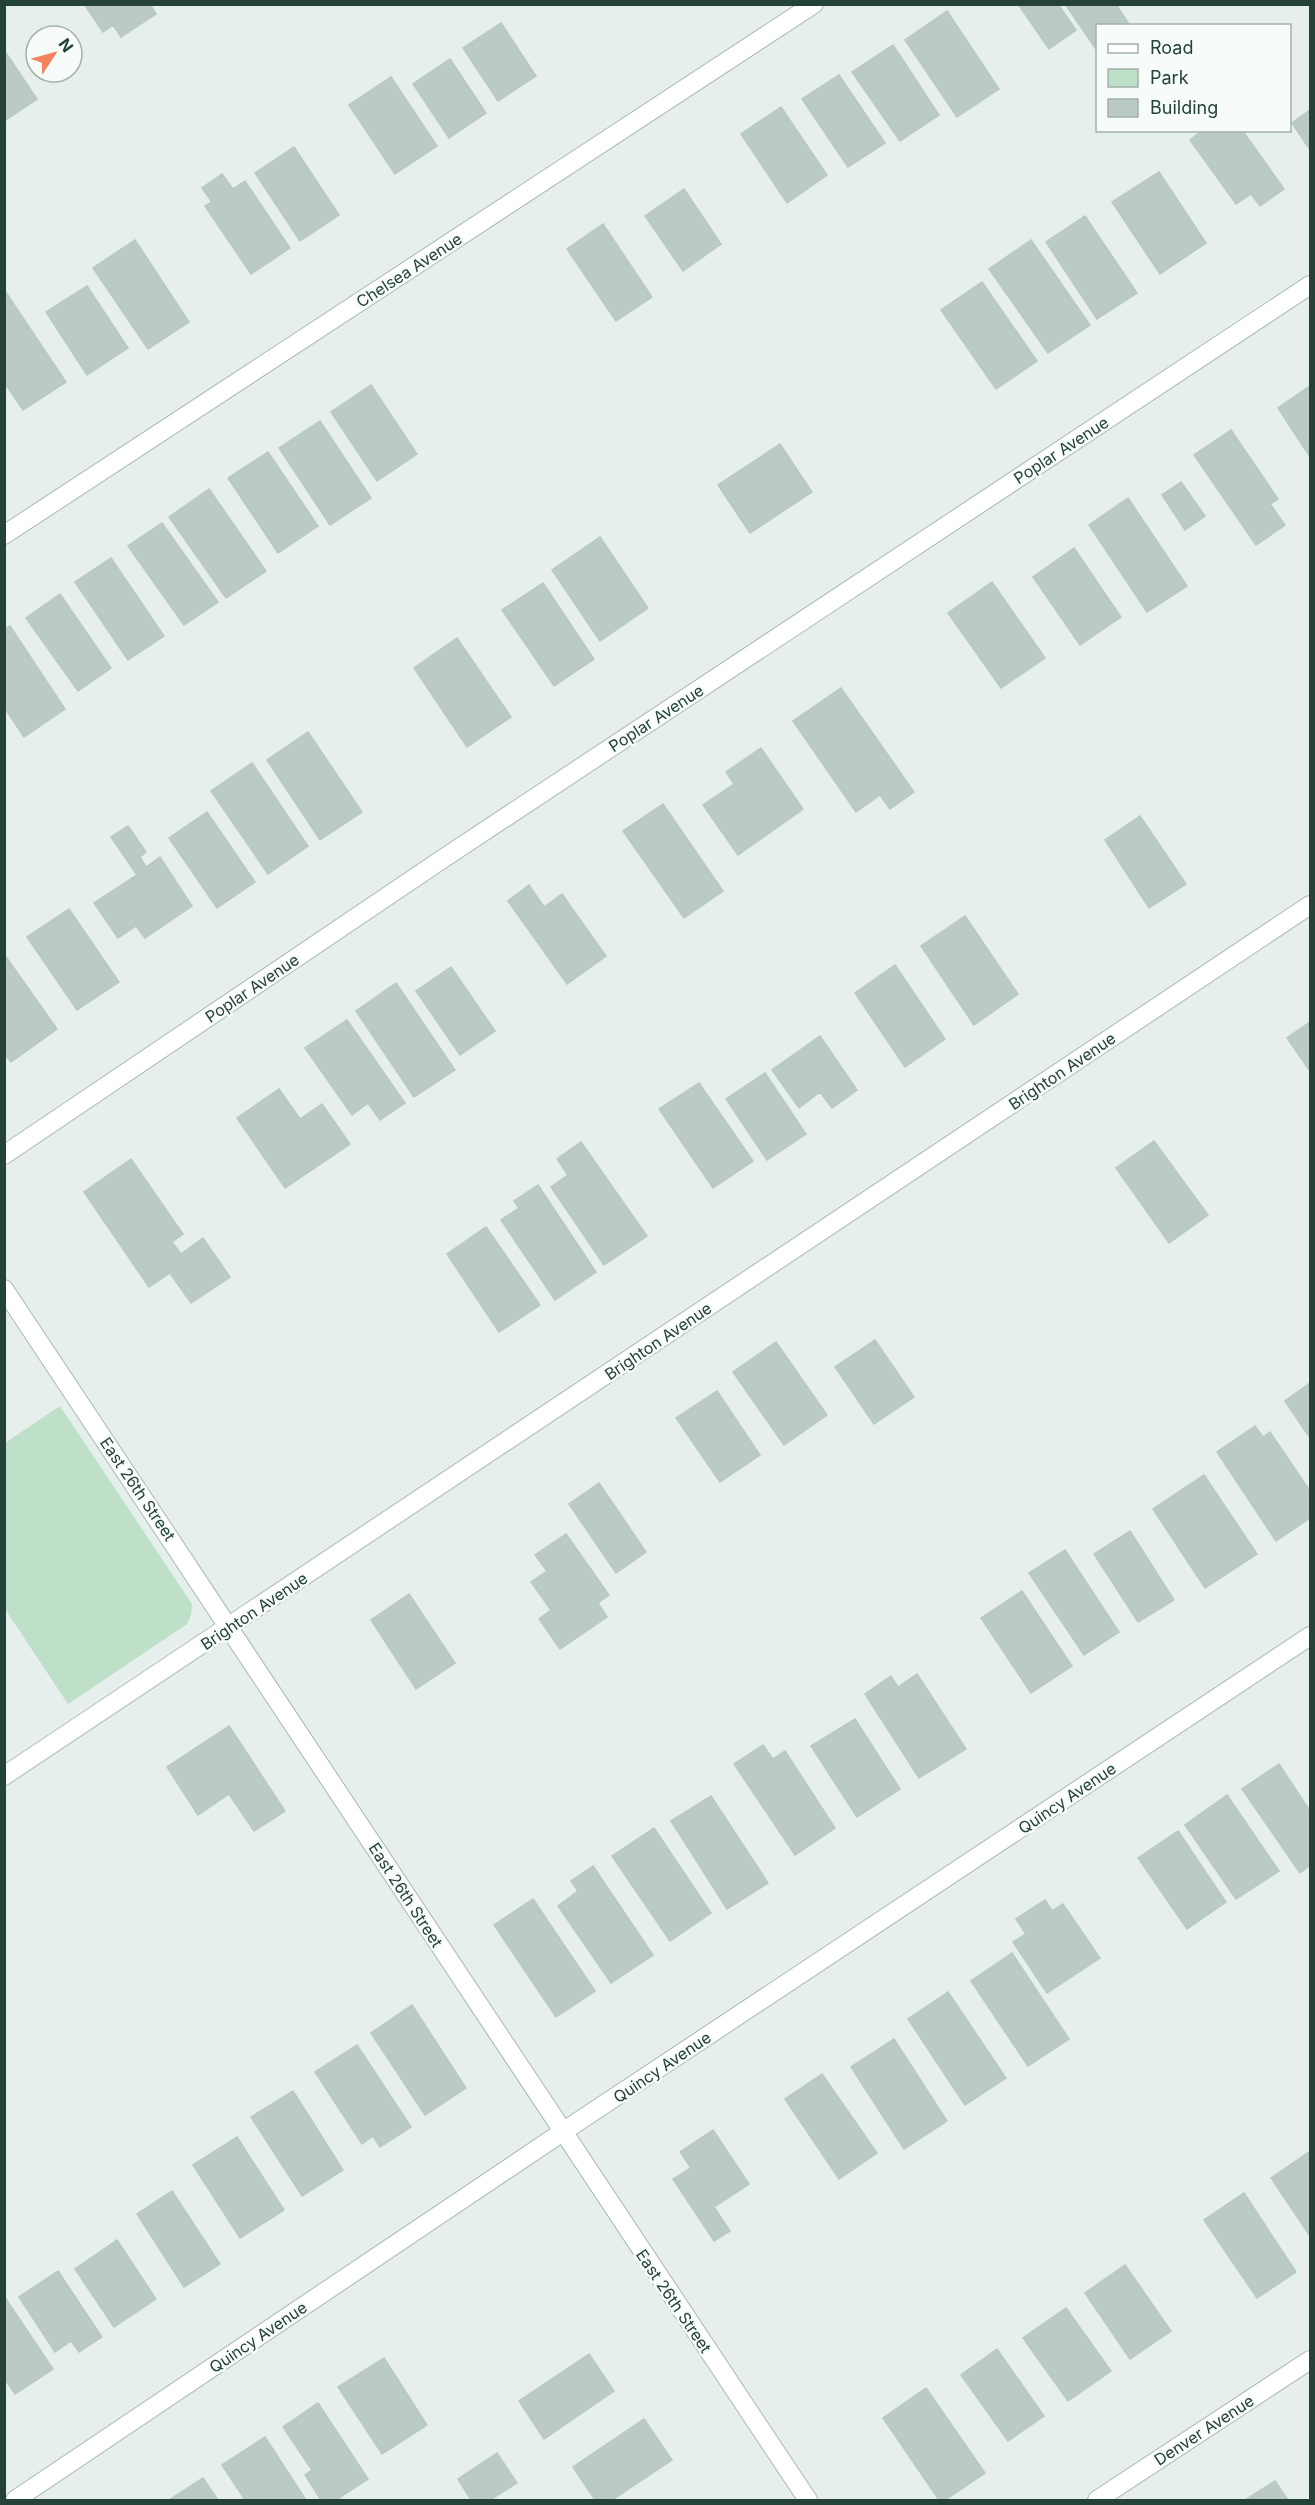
<svg xmlns="http://www.w3.org/2000/svg" width="1315" height="2505" font-family="Inter,sans-serif">
<style>
.green{fill:#bfe0c8}
.building{fill:#bbcac4;stroke:#b8c9c2;stroke-width:1.5}
.lines{fill:none;stroke-linecap:round;stroke-linejoin:round}
.minor-casing{stroke:#a8b8b2;stroke-width:20}
.minor{stroke:#fff;stroke-width:18}
.labels{text-anchor:middle;dominant-baseline:central;stroke-width:5;stroke-linejoin:round;paint-order:stroke}
.street-label{font-size:16px;fill:#24423a;stroke:#f7fbf9}
</style>
<rect width="100%" height="100%" fill="#e6efeb"/>
<path class="green" d="M60,1406l132,198 -1,11 -4,9 -119,80 -63,-95v-166z"/>
<path class="building" d="M84,4h66l6,10 -35,23 -8,-12 -10,7z
M1018,4h40l18,26 -27,19z
M1065,4h51l14,22h-32v26z
M947,11l52,78 -42,28 -52,-77z
M501,23l35,53 -38,25 -35,-53z
M893,45l46,70 -39,26 -48,-69z
M4,50l33,49 -33,22z
M450,59l36,54 -37,25 -36,-54z
M839,75l46,68 -37,24 -46,-68z
M391,77l46,69 -42,28 -46,-69z
M781,107l46,68 -40,28 -46,-69z
M1310,110v40l-18,-27z
M1203,130h39l42,59 -24,17 -9,-12 -15,10 -46,-64z
M294,147l45,68 -39,26 -45,-68z
M1159,172l47,71 -46,31 -48,-72z
M222,174l11,15 12,-8 45,67 -39,26 -46,-68 7,-4 -10,-14z
M684,189l37,55 -38,27 -38,-55z
M1085,216l52,77 -40,26 -51,-77z
M603,224l49,73 -36,24 -49,-72z
M135,240l54,82 -41,27 -55,-81z
M1031,240l59,85 -42,28 -59,-84z
M982,282l55,79 -41,28 -55,-79z
M87,286l41,62 -41,27 -41,-63z
M5,291l61,91 -43,28 -19,-28z
M371,385l46,69 -40,27 -46,-69z
M1310,386v71l-32,-49z
M320,421l51,77 -41,27 -51,-77z
M1231,430l47,69 -8,5 15,21 -29,20 -62,-90z
M780,444l32,48 -62,41 -32,-48z
M268,452l50,74 -40,27 -50,-75z
M1181,482l24,34 -20,14 -23,-35z
M209,489l57,82 -40,27 -57,-81z
M1128,498l59,88 -40,26 -58,-87z
M162,523l56,79 -34,23 -56,-79z
M600,537l48,71 -48,33 -48,-71z
M1074,548l47,69 -41,28 -47,-68z
M111,558l53,78 -36,24 -53,-78z
M992,582l53,76 -44,30 -53,-75z
M543,583l51,76 -40,27 -52,-76z
M60,594l51,74 -33,23 -52,-73z
M10,626l55,83 -41,28 -20,-30v-77z
M457,638l54,79 -44,30 -53,-79z
M841,688l73,104 -24,17 -10,-14 -24,17 -63,-91z
M308,732l54,80 -42,28 -53,-80z
M761,748l42,61 -65,46 -35,-50 31,-21 -8,-12z
M252,763l56,83 -40,28 -57,-83z
M663,804l60,87 -39,27 -61,-87z
M207,812l48,70 -38,26 -48,-70z
M1140,816l46,68 -37,24 -44,-68z
M128,826l18,26 -6,5 6,10 14,-10 32,49 -47,32 -9,-12 -18,12 -24,-35 43,-28 -26,-38z
M529,885l15,22 18,-13 44,62 -39,28 -59,-83z
M69,909l50,73 -42,28 -50,-73z
M965,916l53,78 -44,31 -53,-79z
M4,954l53,75 -46,33 -7,-9z
M895,965l50,74 -40,28 -50,-74z
M451,967l44,64 -35,24 -44,-64z
M396,983l59,87 -41,27 -58,-86z
M347,1020l58,83 -25,17 -12,-17 -16,12 -47,-67z
M1310,1022v49l-23,-33z
M820,1036l37,54 -25,18 -12,-16 -21,16 -27,-38z
M765,1073l41,61 -39,26 -41,-61z
M699,1083l54,78 -40,27 -54,-79z
M279,1089l21,30 22,-15 28,40 -65,44 -48,-70z
M1154,1141l54,74 -39,28 -53,-75z
M581,1142l66,94 -43,29 -53,-78 17,-12 -11,-16z
M131,1159l52,75 -11,8 9,12 22,-16 27,39 -39,26 -21,-30 -21,14 -65,-95z
M538,1185l58,87 -41,28 -54,-80 18,-12 -5,-7z
M486,1227l54,78 -41,27 -52,-78z
M875,1340l39,57 -40,27 -39,-57z
M776,1342l51,73 -43,30 -51,-73z
M1310,1383v55l-25,-37z
M717,1391l43,64 -40,27 -44,-64z
M1255,1426l8,11 7,-5 40,59v27l-34,23 -59,-89z
M1204,1475l53,79 -52,34 -52,-79z
M599,1483l47,69 -30,21 -47,-69z
M1130,1531l44,69 -36,22 -44,-68z
M566,1534l43,61 -11,8 9,14 -47,32 -21,-30 12,-9 -20,-28 16,-11 -12,-16z
M1065,1550l54,82 -35,23 -55,-82z
M1022,1591l50,75 -41,27 -50,-75z
M409,1594l46,69 -39,26 -45,-69z
M917,1674l49,75 -47,29 -54,-84 26,-18 7,11z
M855,1719l45,70 -43,28 -46,-71z
M229,1726l56,85 -31,20 -25,-37 -31,21 -31,-48z
M763,1745l10,14 12,-8 50,77 -40,27 -61,-91z
M1279,1764l31,47v54l-10,8 -58,-84z
M1227,1795l52,76 -43,28 -51,-74z
M711,1796l57,87 -41,26 -56,-88z
M654,1828l57,85 -41,28 -58,-85z
M1178,1831l48,71 -39,27 -49,-71z
M593,1866l60,89 -42,28 -53,-77 20,-15 -7,-10z
M533,1899l62,92 -39,26 -62,-92z
M1045,1900l7,11 11,-7 37,54 -53,35 -34,-51 13,-8 -10,-15z
M1012,1953l57,86 -41,27 -57,-85z
M948,1992l58,86 -41,27 -57,-86z
M412,2005l54,83 -41,27 -54,-82z
M894,2039l53,82 -43,28 -53,-82z
M357,2045l54,82 -31,20 -7,-11 -11,8 -47,-72z
M822,2074l55,79 -38,26 -54,-80z
M293,2091l50,79 -41,26 -51,-79z
M713,2130l36,54 -35,23 16,24 -16,10 -41,-62 18,-11 -11,-16z
M237,2137l47,73 -44,28 -47,-73z
M1309,2152l1,1v83l-39,-58z
M172,2191l48,73 -36,23 -47,-73z
M1244,2193l52,79 -39,26 -53,-78z
M117,2240l39,59 -42,28 -39,-58z
M1125,2265l46,66 -41,28 -45,-66z
M58,2271l44,66 -23,15 -8,-11 -16,11 -36,-55z
M4,2296l49,73 -38,25 -11,-16z
M1066,2308l45,63 -43,30 -45,-63z
M997,2349l47,67 -36,25 -47,-66z
M589,2354l25,37 -70,48 -25,-38z
M384,2358l43,67 -45,29 -44,-67z
M926,2388l59,85 -40,27h-6l-56,-82z
M318,2403l50,76 -32,21h-15l-16,-25 7,-5 -29,-43z
M644,2419l28,41 -60,40h-17l-22,-33z
M265,2437l41,63h-61l-23,-35z
M497,2453l20,30 -27,17h-19l-13,-21z
M203,2478l15,22h-49z
M1275,2481l13,19h-43z"/>
<g class="lines">
<g class="minor-casing">
<path id="minor" d="M4,535l810,-531
M4,1155l440,-297 866,-573
M4,1289c270,403 534,809 804,1211
M4,1776l1306,-871
M15,2500l546,-367 749,-497
M1097,2500l213,-140"/>
</g>
<use href="#minor" class="minor"/>
</g>
<g class="labels">
<g class="street-label">
<text transform="translate(409 270) rotate(-33)">Chelsea Avenue</text>
<text transform="translate(1061 450) rotate(-33)">Poplar Avenue</text>
<text transform="translate(656 718) rotate(-33)">Poplar Avenue</text>
<text transform="translate(252 988) rotate(-34)">Poplar Avenue</text>
<text transform="translate(1062 1071) rotate(-34)">Brighton Avenue</text>
<text transform="translate(658 1341) rotate(-34)">Brighton Avenue</text>
<text transform="translate(138 1489) rotate(56)">East 26th Street</text>
<text transform="translate(254 1611) rotate(-34)">Brighton Avenue</text>
<text transform="translate(1067 1798) rotate(-34)">Quincy Avenue</text>
<text transform="translate(406 1895) rotate(57)">East 26th Street</text>
<text transform="translate(662 2067) rotate(-34)">Quincy Avenue</text>
<text transform="translate(674 2301) rotate(56)">East 26th Street</text>
<text transform="translate(258 2337) rotate(-34)">Quincy Avenue</text>
<text transform="translate(1204 2430) rotate(-33)">Denver Avenue</text>
</g>
</g>
<rect width="1315" height="2505" fill="none" stroke="#24423a" stroke-width="12"/>
<rect x="1096" y="24" width="195" height="108" fill="#f7fbf9" stroke="#a3b1ad" stroke-width="1.5"/>
<rect x="1108" y="44" width="30" height="9" fill="#ffffff" stroke="#a3b1ad" stroke-width="1.5"/>
<text x="1150" y="54" font-size="18" fill="#24423a">Road</text>
<rect x="1108" y="69" width="30" height="18" fill="#bfe0c8" stroke="#a3b1ad" stroke-width="1.5"/>
<text x="1150" y="84" font-size="18" fill="#24423a">Park</text>
<rect x="1108" y="99" width="30" height="18" fill="#bbcac4" stroke="#a3b1ad" stroke-width="1.5"/>
<text x="1150" y="114" font-size="18" fill="#24423a">Building</text>
<g transform="translate(54 54) rotate(54)"><circle r="28" fill="#f7fbf9" stroke="#a3b1ad" stroke-width="1.5"/>
<path d="M0-4.5L10 22L0 15L-10 22Z" fill="#f4845f"/>
<text y="-9" font-size="16" font-weight="bold" text-anchor="middle" fill="#24423a">N</text>
</g>
</svg>
